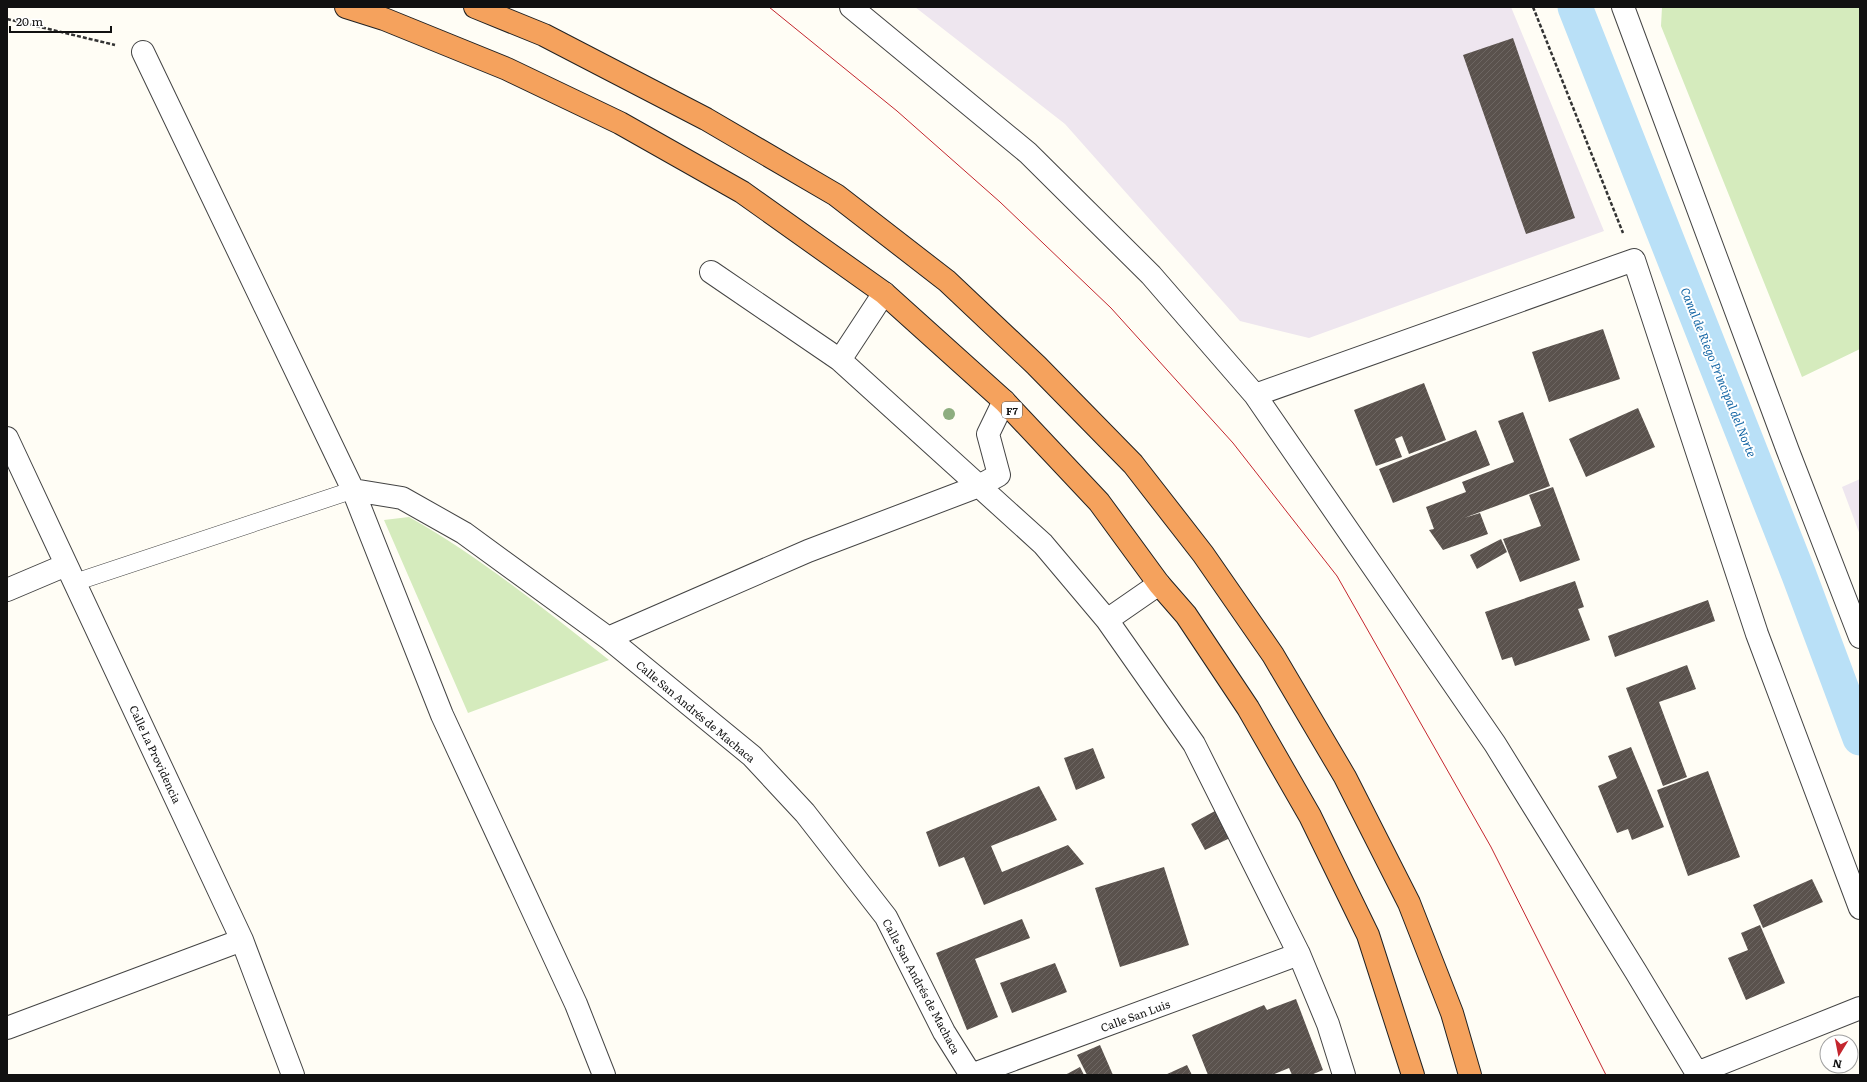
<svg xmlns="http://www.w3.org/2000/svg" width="1867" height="1082" font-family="Literata,serif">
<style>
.industrial{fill:#eee6ef}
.grass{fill:#d5ebbd}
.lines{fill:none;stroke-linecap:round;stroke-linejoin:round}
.canal{stroke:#b9e0f7;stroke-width:35}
.building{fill:url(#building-hatch)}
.lane-casing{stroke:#444;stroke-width:18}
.street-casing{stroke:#444;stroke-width:24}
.highway-casing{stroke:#222;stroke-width:24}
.path{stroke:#333;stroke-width:2.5;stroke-dasharray:4 2;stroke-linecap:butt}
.lane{stroke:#fff;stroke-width:17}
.street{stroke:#fff;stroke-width:22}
.highway{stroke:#f5a25d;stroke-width:22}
.tram{stroke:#c4262e;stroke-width:1}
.tree{fill:#8dad7f}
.labels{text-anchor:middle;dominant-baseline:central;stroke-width:4;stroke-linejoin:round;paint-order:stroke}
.shield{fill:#fff;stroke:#585858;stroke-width:1}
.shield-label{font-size:10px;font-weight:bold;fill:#111}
.street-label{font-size:11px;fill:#111;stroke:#fff}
.water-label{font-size:12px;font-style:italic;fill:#1768a6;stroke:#fff}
</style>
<defs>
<pattern id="building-hatch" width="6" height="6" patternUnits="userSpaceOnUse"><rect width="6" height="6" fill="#5a524d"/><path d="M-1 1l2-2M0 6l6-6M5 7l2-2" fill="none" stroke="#6d6662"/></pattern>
</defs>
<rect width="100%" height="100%" fill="#fffdf5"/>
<path class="industrial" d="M915,7h596l93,224 -295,107 -69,-17 -175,-197z
M1860,479v56l-18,-48z"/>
<path class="grass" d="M1662,7h198v342l-58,28 -141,-351z
M409,517c71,40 135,92 200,143l-141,53 -84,-193z"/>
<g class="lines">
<path class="canal" d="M1575,7l224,568 61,163"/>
</g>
<path class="building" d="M1513,38l62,180 -49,16 -63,-179z
M1603,329l17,50 -71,23 -17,-50z
M1424,383l22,57 -37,14 -7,-18 -7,3 7,18 -26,9 -22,-56z
M1638,408l17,39 -69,30 -17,-38z
M1523,412l27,74 -86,32 16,-5 8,21 -45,16 -14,-20 5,-1 -8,-22 40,-15 -4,-10 52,-20 -16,-41z
M1476,430l14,35 -97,38 -14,-34z
M1553,487l27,73 -60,22 -17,-43 38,-13 -12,-31z
M1501,539l6,13 -30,17 -7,-14z
M1575,581l9,26 -6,2 12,31 -75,26 -3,-9 -10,3 -17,-48z
M1708,600l7,21 -100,36 -7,-21z
M1687,665l9,24 -37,13 28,75 -24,9 -37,-98z
M1631,747l33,80 -32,13 -4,-11 -11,4 -19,-47 19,-8 -9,-22z
M1093,748l12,30 -29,12 -12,-32z
M1708,771l32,86 -52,19 -31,-86z
M1039,786l18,34 -66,26 11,26 66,-27 16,19 -100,41 -20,-48 -25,10 -13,-35z
M1215,811l15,27 -25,12 -14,-26z
M1164,867l25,78 -69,22 -25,-79z
M1812,879l11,23 -60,26 -10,-23z
M1022,919l8,19 -55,21 23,58 -31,13 -31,-77z
M1760,925l25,58 -39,17 -18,-42 20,-8 -7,-17z
M1055,963l12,29 -55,21 -12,-30z
M1296,999l27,71 -12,5h-19l-3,-7 -17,7h-64l-16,-40 72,-30 3,5z
M1100,1045l13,30h-26l-10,-20z
M1187,1065l5,10h-27z
M1080,1067l4,8h-19z"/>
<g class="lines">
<g class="lane-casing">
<path id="lane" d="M76,582l277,-92"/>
</g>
<g class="street-casing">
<path id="street" d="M851,7l177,146 123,122 104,120 240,349 141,228 62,103
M1623,7l165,444 72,186
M143,52l210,438 89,225 134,289 28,71
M711,272l129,88 203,184 64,76 87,124 105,210 29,70 16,51
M840,360l44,-67
M1255,395l379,-135 123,374 103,274
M7,438l235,502 51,135
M353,490l49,8 62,35 144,105 144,118 53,57 81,104 58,115 27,43 328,-121
M7,590l59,-25
M1107,620l52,-36
M608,638l200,-87 171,-65 20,-11 -11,-41 16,-33
M7,1028l235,-88
M1697,1073l163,-65"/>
</g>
<g class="highway-casing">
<path id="highway" d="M346,7l38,12 123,50 113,54 122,69 142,101 120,108 95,101 60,82 27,31 62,93 62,108 58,119 45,140
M475,7l69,28 162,84 130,76 111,86 89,84 97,99 70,90 70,101 72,122 64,126 43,110 18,62"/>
</g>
<path class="path" d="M1533,7l90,226
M7,19l108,26"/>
<use href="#lane" class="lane"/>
<use href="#street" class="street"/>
<use href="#highway" class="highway"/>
<path class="tram" d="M769,7l128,104 103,91 111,106 122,135 104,133 154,271 115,228"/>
</g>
<circle class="tree" cx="949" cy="414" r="6"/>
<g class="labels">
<rect class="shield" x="1002" y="402" width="20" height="16" rx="3"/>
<g class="shield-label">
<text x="1012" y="410">F7</text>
</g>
<g class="street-label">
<text transform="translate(696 711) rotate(40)">Calle San Andrés de Machaca</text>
<text transform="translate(156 754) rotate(65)">Calle La Providencia</text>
<text transform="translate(922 986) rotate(62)">Calle San Andrés de Machaca</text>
<text transform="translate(1135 1015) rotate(-20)">Calle San Luis</text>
</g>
<g class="water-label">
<text transform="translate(1719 372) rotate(68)">Canal de Riego Principal del Norte</text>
</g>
</g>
<rect width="1867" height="1082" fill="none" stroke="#111111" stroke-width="16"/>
<g transform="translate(1839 1054) rotate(190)"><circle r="19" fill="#ffffff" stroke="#a0a0a0"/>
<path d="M0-3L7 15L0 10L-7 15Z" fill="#c4262e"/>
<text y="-6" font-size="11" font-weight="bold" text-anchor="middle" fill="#111111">N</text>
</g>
<path d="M10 26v6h101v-6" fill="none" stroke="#111111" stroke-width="2"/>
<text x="16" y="26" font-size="12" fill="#111111" stroke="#ffffff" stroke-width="3" paint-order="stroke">20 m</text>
</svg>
